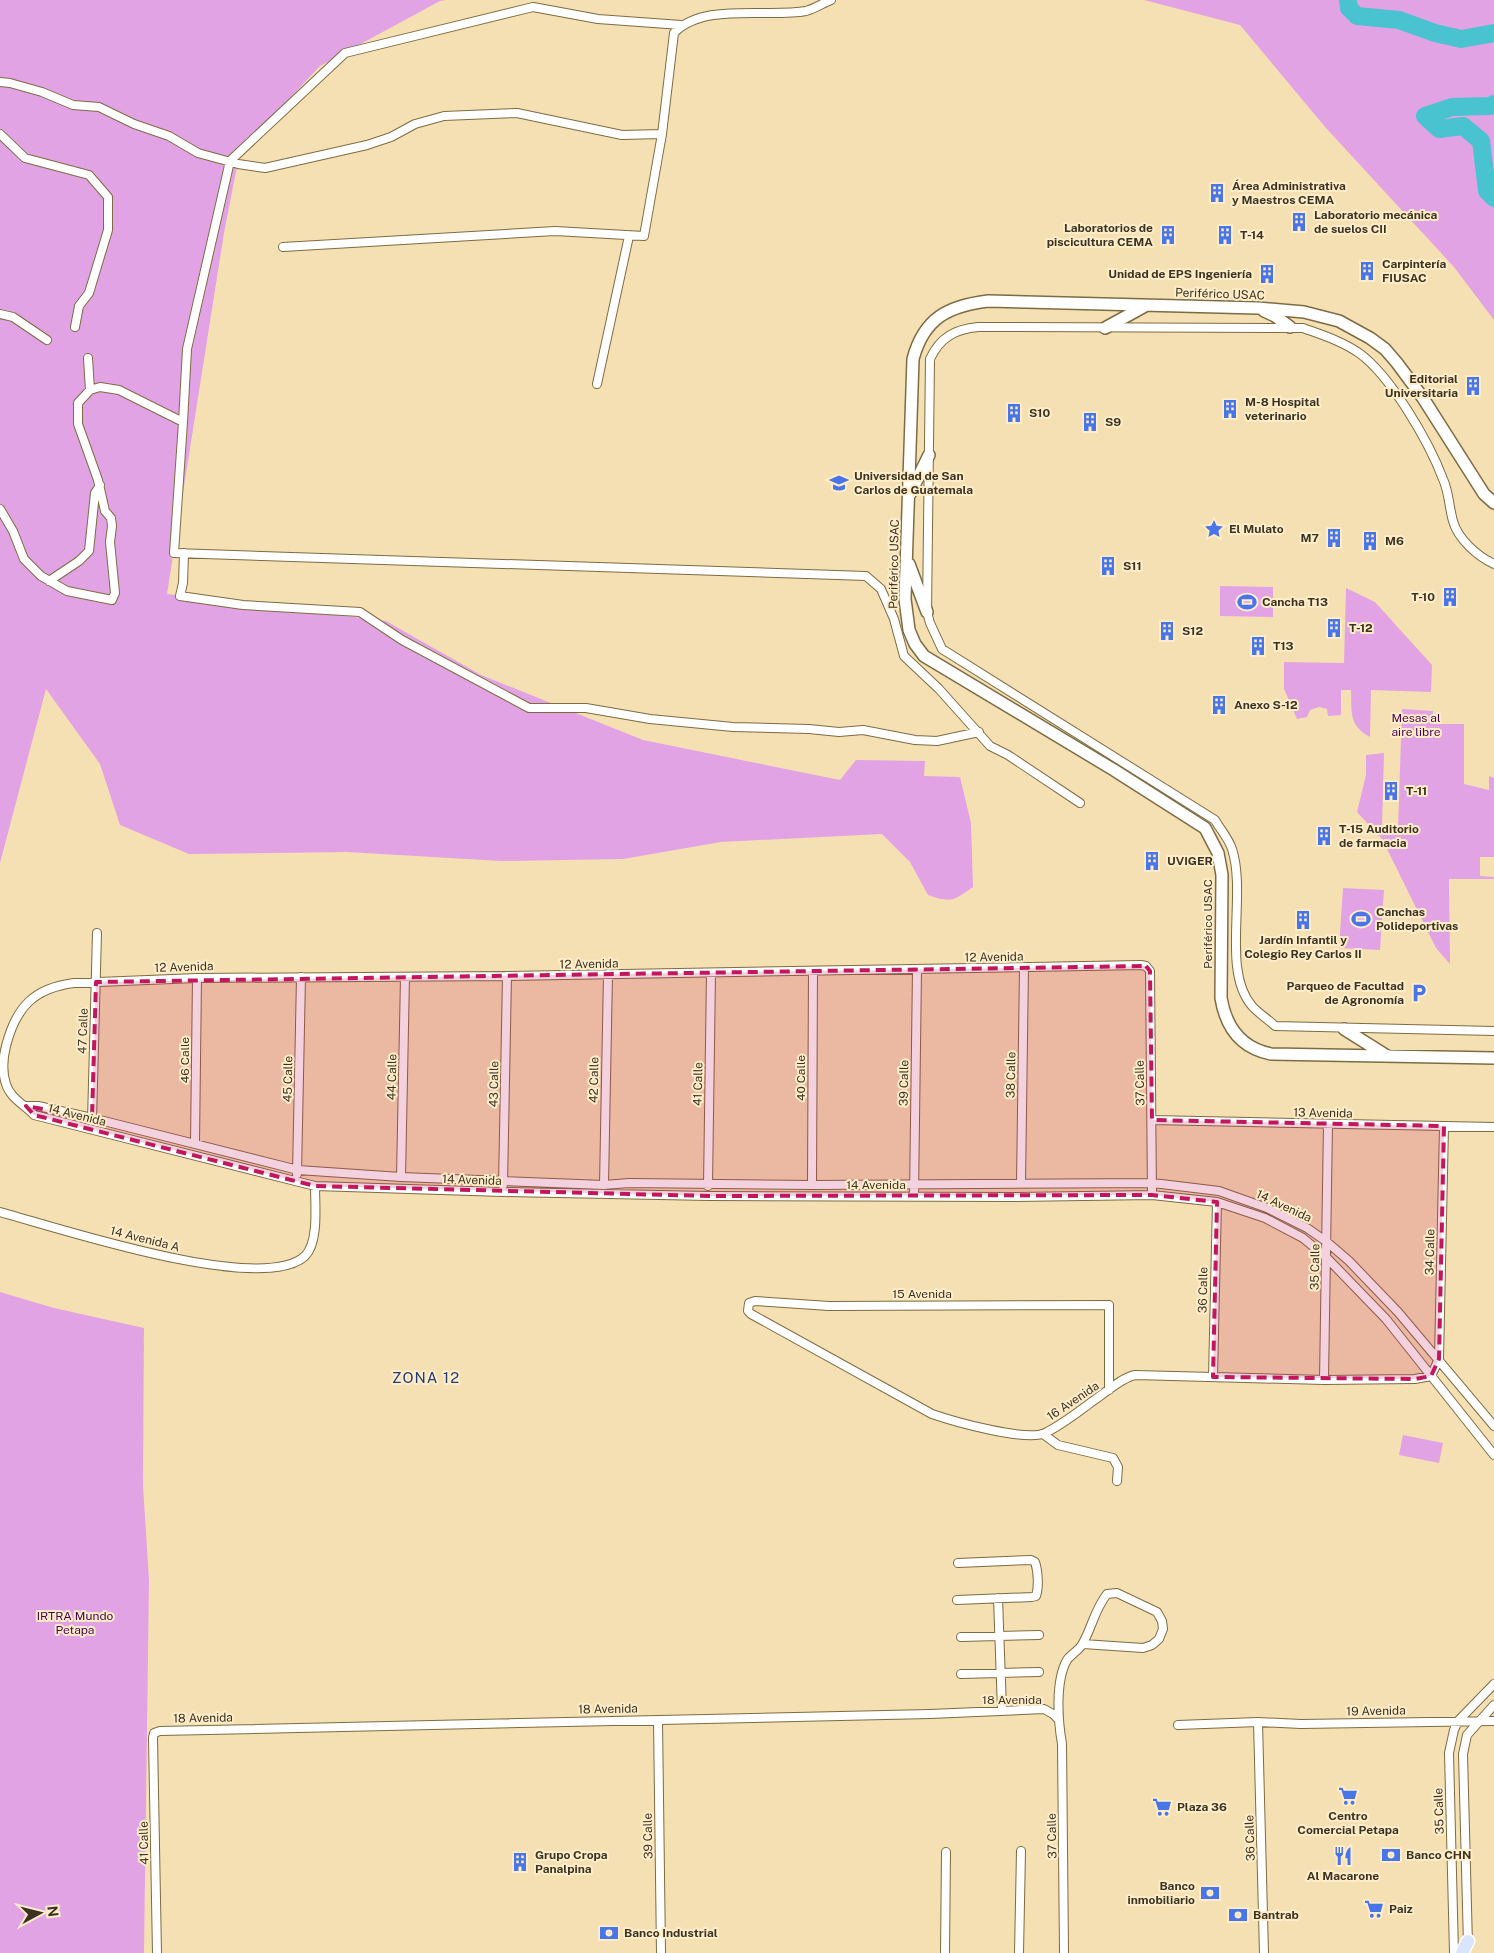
<svg xmlns="http://www.w3.org/2000/svg" width="1494" height="1953" font-family="'Public Sans',sans-serif">
<style>
.green{fill:#e2a3e5}
.lines{fill:none;stroke-linecap:round;stroke-linejoin:round}
.river{stroke:#49c3d0;stroke-width:18}
.street-casing{stroke:#7f6b42;stroke-width:10}
.secondary-casing{stroke:#7f6b42;stroke-width:14}
.primary-casing{stroke:#fff;stroke-width:15}
.street{stroke:#fff;stroke-width:8}
.secondary{stroke:#fff;stroke-width:11}
.primary{stroke:#d9e5fd;stroke-width:12}
.marked{fill:#c2185b;fill-opacity:0.2;stroke:#c2185b;stroke-width:4;stroke-dasharray:10 6;stroke-linejoin:round}
.labels{text-anchor:middle;dominant-baseline:central;stroke-width:4;stroke-linejoin:round;paint-order:stroke}
.poi-label{font-size:12px;font-weight:bold;fill:#3b3321;stroke:#ffedca;text-anchor:start}
.street-label{font-size:12px;fill:#3b3321;stroke:#ffedca}
.park-label{font-size:12px;fill:#48024d;stroke:#ffedca}
.quarter-label{font-size:15px;letter-spacing:1px;fill:#243b73;stroke:#ffedca}
</style>
<rect width="100%" height="100%" fill="#f5e0b3"/>
<path class="green" d="M0,0h446l-6,1 -120,65 -80,85 -16,82 -57,361 219,27 95,54 162,65 197,40 16,-20 69,1 -1,15 36,1 11,46 2,64c-19,14 -23,16 -45,8l-18,-33 -28,-28 -161,8 -98,17 -122,2 -154,-9 -158,2 -69,-29 -20,-61 -54,-75 -46,174z
M1144,0h350v320l-40,-53 -128,-139 -86,-103z
M1220,586l53,1v30l-53,-1z
M1346,588l29,14 57,63 -1,27 -60,-2 -1,47c-22,-12 -18,-26 -19,-47h-10v25l-13,1 -1,-7 -8,-2 -9,3 -3,7 -10,2 -13,-30v-27l60,1z
M1402,709l31,2v13h31v60l25,6v-14l5,2v79h-14v19l14,1v2h-45l1,85 -14,-16 -54,-109 -25,-27 9,-37v-20l18,-2 -2,75 16,1z
M1343,888l41,2 -4,60 -41,-2z
M0,1292l54,16 90,20 -1,157 6,95 -5,373h-144z
M1403,1435l40,8 -4,20 -40,-8z"/>
<g class="lines">
<path class="river" d="M1348,0l1,8 8,8 42,4 36,13 26,6 33,-6
M1494,104l-4,2 -38,1 -27,9 14,13 24,-3 18,15 6,50 7,7"/>
<g class="street-casing">
<path id="street" d="M0,82l10,1 32,9 31,13 26,2 35,17 35,12 29,17 40,11 27,4 102,-23 24,-8 24,-13 29,-8 73,-3 105,22 40,-1
M0,134l25,24 64,17 19,22v33l-19,63 -10,13 -4,21
M283,247l272,-16 89,5 18,-102 12,-101c29,-31 94,-15 132,-22 8,-2 17,-8 25,-11
M0,314l13,3 34,23
M88,358l2,32 10,-3 19,3 64,32 -9,131 692,23 15,13 13,30 10,37 35,33 51,57 18,9 72,48
M597,384l32,-148
M183,422l4,-73 43,-188 115,-108 188,-46 65,12 83,6
M0,509l13,22 11,28 17,17 26,15 45,9 3,-7 -5,-51 2,-16 -1,-8 -6,-7 -7,-31 -20,-56v-21l12,-13
M184,553l-1,30 -3,13 63,9 117,7 42,28 127,68h57l64,11 83,8 76,2 30,3 24,-2 52,10 22,1 42,-9
M1494,564c-17,-8 -36,-25 -41,-43 -4,-14 -4,-29 -10,-42 -14,-37 -52,-103 -84,-126 -17,-12 -37,-18 -56,-25l-325,-1c-22,2 -38,10 -48,32l-3,253 3,11 12,26 273,171c5,9 14,19 17,29 15,46 -11,121 20,157 6,7 16,13 23,20l219,5
M49,581l30,-20 10,-10 6,-58 5,-8
M26,1106h12l54,12 206,52 103,7 203,8 25,-2 183,2 341,-2 66,8 48,17 40,20 20,14 22,19 49,51 96,114
M1152,1120l342,7
M92,1121l5,-188
M195,1143l2,-165
M297,1174l4,-197
M401,1177l4,-200
M1021,1183l3,-216
M503,1185l4,-209
M604,1185l4,-211
M812,1185l1,-213
M708,1186l3,-213
M1152,1195l-2,-224 -4,-5 -5,-1 -634,11 -310,2 -123,5c-40,5 -58,24 -68,63 -3,12 -4,26 0,38 4,14 19,21 28,31l281,71 188,6 206,4 306,1 137,-2 65,7 48,16 38,20 24,20 59,61 108,136
M914,1196l3,-226
M0,1212c56,15 262,84 305,44 14,-14 10,-51 10,-70
M1213,1377l4,-175
M1324,1380l4,-256
M1109,1390v-85l-280,1 -74,-5 -6,2 -1,8 3,3 181,100c20,7 94,28 113,19 17,-8 33,-21 48,-32 12,-8 28,-23 42,-26l189,5 91,-1 16,-3 8,-17 5,-233
M1043,1434l15,11 55,13 5,9 -1,14
M998,1598l4,112
M957,1600l75,-3 4,-1c3,-9 2,-25 -1,-34l-4,-2 -73,3
M961,1637l78,-2
M961,1674l78,-2
M658,1720l3,233
M1258,1722l6,231
M1178,1725l80,-3 43,2 193,-3
M1468,1945l-5,-191 4,-19 27,-30
M157,1953l-4,-215 1,-5 6,-2 770,-17 114,-5 9,5 5,5
M945,1953l1,-101
M1019,1953l2,-102
M1064,1953l-2,-209c-4,-23 -7,-63 5,-84 4,-6 13,-10 16,-17 9,-16 12,-34 24,-49l10,-1 40,19 5,9 1,8 -4,10 -7,6 -9,3 -60,-4
M1454,1953l-5,-200 5,-23 4,-9 36,-37"/>
</g>
<g class="secondary-casing">
<path id="secondary" d="M1264,311l11,5 15,11
M1105,328l40,-22
M910,494l19,-39
M1494,503l-10,-9 -61,-96 -26,-35 -12,-14 -15,-11 -31,-17 -35,-9 -46,-4 -270,-7c-40,5 -64,17 -75,58l-8,240 4,31 6,14 9,12 190,114 91,58 13,25 4,22 -1,123c5,30 20,50 50,56l223,4
M909,564l18,48
M1344,1029l43,27"/>
</g>
<g class="primary-casing">
<path id="primary" d="M1462,1953l6,-12"/>
</g>
<use href="#street" class="street"/>
<use href="#secondary" class="secondary"/>
<use href="#primary" class="primary"/>
</g>
<path class="marked" d="M1146,966l4,5 2,149 292,6 -5,233 -8,17 -16,3 -202,-2 4,-175 -65,-7 -443,1 -394,-10 -281,-71 -8,-9 66,12 4,-136z"/>
<defs>
<g id="building-bare" transform="scale(1.5)"><path d="M-4-6H4V6H1V3H-1V6H-4ZM-2.5-4.3h1.7v1.8h-1.7ZM.8-4.3h1.7v1.8H.8ZM-2.5-1h1.7V.8h-1.7ZM.8-1h1.7V.8H.8Z" fill="#4876e8" stroke="#ffedca" stroke-width="2.5" paint-order="stroke"/></g>
<g id="university-bare" transform="scale(1.5)"><path d="M0-5L7-2L0 1L-7-2ZM-4 1L0 2.5L4 1V4Q0 6-4 4Z" fill="#4876e8" stroke="#ffedca" stroke-width="2.5" paint-order="stroke"/></g>
<g id="sight-bare" transform="scale(1.5)"><path d="M0-6L1.8-2.2L6-1.7L2.9 1.2L3.7 5.4L0 3.3L-3.7 5.4L-2.9 1.2L-6-1.7L-1.8-2.2Z" fill="#4876e8" stroke="#ffedca" stroke-width="2.5" paint-order="stroke"/></g>
<g id="stadium-bare" transform="scale(1.5)"><path d="M0-5a6.5 5 0 1 0 0 10a6.5 5 0 1 0 0-10ZM-3.5-1.8h7v3.6h-7Z" fill="#4876e8" stroke="#ffedca" stroke-width="2.5" paint-order="stroke"/></g>
<g id="parking-bare" transform="scale(1.5)"><path d="M-3.5-5.5H1a3.5 3.5 0 0 1 0 7H-1V5.5H-3.5ZM-1-3.4V-.6H.8a1.4 1.4 0 0 0 0-2.8Z" fill="#4876e8" stroke="#ffedca" stroke-width="2.5" paint-order="stroke"/></g>
<g id="supermarket-bare" transform="scale(1.5)"><path d="M-6-5.5h2.5l.6 2H6L4.5 2H-2.5L-4.4-4H-6ZM-1.5 3.2a1.3 1.3 0 1 0 .1 0ZM3 3.2a1.3 1.3 0 1 0 .1 0Z" fill="#4876e8" stroke="#ffedca" stroke-width="2.5" paint-order="stroke"/></g>
<g id="bank-bare" transform="scale(1.5)"><path d="M-6-4H6V4H-6ZM0-2.3a2.3 2.3 0 1 0 0 4.6a2.3 2.3 0 1 0 0-4.6Z" fill="#4876e8" stroke="#ffedca" stroke-width="2.5" paint-order="stroke"/></g>
<g id="restaurant-bare" transform="scale(1.5)"><path d="M-5-6h1v4h1v-4h1v4h1v-4h1v5L-1.5 .5V6h-2V.5L-5-1ZM5-6V6H3V1.5H1.5Q1.5-4 5-6Z" fill="#4876e8" stroke="#ffedca" stroke-width="2.5" paint-order="stroke"/></g>
</defs>
<g fill-rule="evenodd">
<use href="#building-bare" x="1217" y="193"/>
<use href="#building-bare" x="1299" y="222"/>
<use href="#building-bare" x="1168" y="235"/>
<use href="#building-bare" x="1225" y="235"/>
<use href="#building-bare" x="1367" y="271"/>
<use href="#building-bare" x="1267" y="274"/>
<use href="#building-bare" x="1473" y="386"/>
<use href="#building-bare" x="1230" y="409"/>
<use href="#building-bare" x="1014" y="413"/>
<use href="#building-bare" x="1090" y="422"/>
<use href="#university-bare" x="839" y="483"/>
<use href="#sight-bare" x="1214" y="529"/>
<use href="#building-bare" x="1334" y="538"/>
<use href="#building-bare" x="1370" y="541"/>
<use href="#building-bare" x="1108" y="566"/>
<use href="#building-bare" x="1450" y="597"/>
<use href="#stadium-bare" x="1247" y="602"/>
<use href="#building-bare" x="1334" y="628"/>
<use href="#building-bare" x="1167" y="631"/>
<use href="#building-bare" x="1258" y="646"/>
<use href="#building-bare" x="1219" y="705"/>
<use href="#building-bare" x="1391" y="791"/>
<use href="#building-bare" x="1324" y="836"/>
<use href="#building-bare" x="1152" y="861"/>
<use href="#stadium-bare" x="1361" y="919"/>
<use href="#building-bare" x="1303" y="920"/>
<use href="#parking-bare" x="1419" y="993"/>
<use href="#supermarket-bare" x="1348" y="1796"/>
<use href="#supermarket-bare" x="1162" y="1807"/>
<use href="#bank-bare" x="1391" y="1855"/>
<use href="#restaurant-bare" x="1343" y="1856"/>
<use href="#building-bare" x="520" y="1862"/>
<use href="#bank-bare" x="1210" y="1893"/>
<use href="#supermarket-bare" x="1374" y="1909"/>
<use href="#bank-bare" x="1238" y="1915"/>
<use href="#bank-bare" x="609" y="1933"/>
</g>
<g class="labels">
<g class="poi-label">
<text x="1232" y="186">Área Administrativa<tspan x="1232" dy="14">y Maestros CEMA</tspan></text>
<text x="1314" y="215">Laboratorio mecánica<tspan x="1314" dy="14">de suelos CII</tspan></text>
<text x="1153" y="228" text-anchor="end">Laboratorios de<tspan x="1153" dy="14">piscicultura CEMA</tspan></text>
<text x="1240" y="235">T-14</text>
<text x="1382" y="264">Carpintería<tspan x="1382" dy="14">FIUSAC</tspan></text>
<text x="1252" y="274" text-anchor="end">Unidad de EPS Ingeniería</text>
<text x="1458" y="379" text-anchor="end">Editorial<tspan x="1458" dy="14">Universitaria</tspan></text>
<text x="1245" y="402">M-8 Hospital<tspan x="1245" dy="14">veterinario</tspan></text>
<text x="1029" y="413">S10</text>
<text x="1105" y="422">S9</text>
<text x="854" y="476">Universidad de San<tspan x="854" dy="14">Carlos de Guatemala</tspan></text>
<text x="1229" y="529">El Mulato</text>
<text x="1319" y="538" text-anchor="end">M7</text>
<text x="1385" y="541">M6</text>
<text x="1123" y="566">S11</text>
<text x="1435" y="597" text-anchor="end">T-10</text>
<text x="1262" y="602">Cancha T13</text>
<text x="1349" y="628">T-12</text>
<text x="1182" y="631">S12</text>
<text x="1273" y="646">T13</text>
<text x="1234" y="705">Anexo S-12</text>
<text x="1406" y="791">T-11</text>
<text x="1339" y="829">T-15 Auditorio<tspan x="1339" dy="14">de farmacia</tspan></text>
<text x="1167" y="861">UVIGER</text>
<text x="1376" y="912">Canchas<tspan x="1376" dy="14">Polideportivas</tspan></text>
<text x="1303" y="940" text-anchor="middle">Jardín Infantil y<tspan x="1303" dy="14">Colegio Rey Carlos II</tspan></text>
<text x="1404" y="986" text-anchor="end">Parqueo de Facultad<tspan x="1404" dy="14">de Agronomía</tspan></text>
<text x="1177" y="1807">Plaza 36</text>
<text x="1348" y="1816" text-anchor="middle">Centro<tspan x="1348" dy="14">Comercial Petapa</tspan></text>
<text x="535" y="1855">Grupo Cropa<tspan x="535" dy="14">Panalpina</tspan></text>
<text x="1406" y="1855">Banco CHN</text>
<text x="1343" y="1876" text-anchor="middle">Al Macarone</text>
<text x="1195" y="1886" text-anchor="end">Banco<tspan x="1195" dy="14">inmobiliario</tspan></text>
<text x="1389" y="1909">Paiz</text>
<text x="1253" y="1915">Bantrab</text>
<text x="624" y="1933">Banco Industrial</text>
</g>
<g class="street-label">
<text transform="translate(1220 294) rotate(2)">Periférico USAC</text>
<text transform="translate(894 564) rotate(-89)">Periférico USAC</text>
<text transform="translate(1208 924) rotate(-90)">Periférico USAC</text>
<text transform="translate(994 957) rotate(-1)">12 Avenida</text>
<text transform="translate(589 964) rotate(-1)">12 Avenida</text>
<text transform="translate(184 967) rotate(-2)">12 Avenida</text>
<text transform="translate(83 1031) rotate(-88)">47 Calle</text>
<text transform="translate(185 1060) rotate(-90)">46 Calle</text>
<text transform="translate(1011 1075) rotate(-89)">38 Calle</text>
<text transform="translate(392 1077) rotate(-89)">44 Calle</text>
<text transform="translate(801 1078) rotate(-90)">40 Calle</text>
<text transform="translate(288 1079) rotate(-89)">45 Calle</text>
<text transform="translate(594 1080) rotate(-89)">42 Calle</text>
<text transform="translate(904 1083) rotate(-89)">39 Calle</text>
<text transform="translate(1140 1083) rotate(-91)">37 Calle</text>
<text transform="translate(494 1084) rotate(-89)">43 Calle</text>
<text transform="translate(698 1084) rotate(-89)">41 Calle</text>
<text transform="translate(1323 1113) rotate(1)">13 Avenida</text>
<text transform="translate(77 1115) rotate(14)">14 Avenida</text>
<text transform="translate(472 1180) rotate(2)">14 Avenida</text>
<text x="876" y="1185">14 Avenida</text>
<text transform="translate(1284 1206) rotate(25)">14 Avenida</text>
<text transform="translate(145 1239) rotate(14)">14 Avenida A</text>
<text transform="translate(1430 1252) rotate(-89)">34 Calle</text>
<text transform="translate(1315 1267) rotate(-89)">35 Calle</text>
<text transform="translate(1203 1290) rotate(-89)">36 Calle</text>
<text x="922" y="1294">15 Avenida</text>
<text transform="translate(1073 1401) rotate(-34)">16 Avenida</text>
<text x="1012" y="1700">18 Avenida</text>
<text transform="translate(608 1709) rotate(-1)">18 Avenida</text>
<text transform="translate(1376 1711) rotate(-1)">19 Avenida</text>
<text transform="translate(203 1718) rotate(-1)">18 Avenida</text>
<text transform="translate(1439 1811) rotate(-92)">35 Calle</text>
<text transform="translate(648 1836) rotate(-91)">39 Calle</text>
<text transform="translate(1052 1836) rotate(-91)">37 Calle</text>
<text transform="translate(1250 1838) rotate(-92)">36 Calle</text>
<text transform="translate(144 1843) rotate(-91)">41 Calle</text>
</g>
<g class="park-label">
<text x="1416" y="718">Mesas al<tspan x="1416" dy="14">aire libre</tspan></text>
<text x="75" y="1616">IRTRA Mundo<tspan x="75" dy="14">Petapa</tspan></text>
</g>
<g class="quarter-label">
<text x="426" y="1377">ZONA 12</text>
</g>
</g>
<g transform="translate(40 1913) rotate(83)" stroke="#ffedca" stroke-width="4" paint-order="stroke">
<path d="M0-4L9 19L0 12L-9 19Z" fill="#3b3321"/>
<text y="-8" font-size="14" font-weight="bold" text-anchor="middle" fill="#3b3321">N</text>
</g>
</svg>
